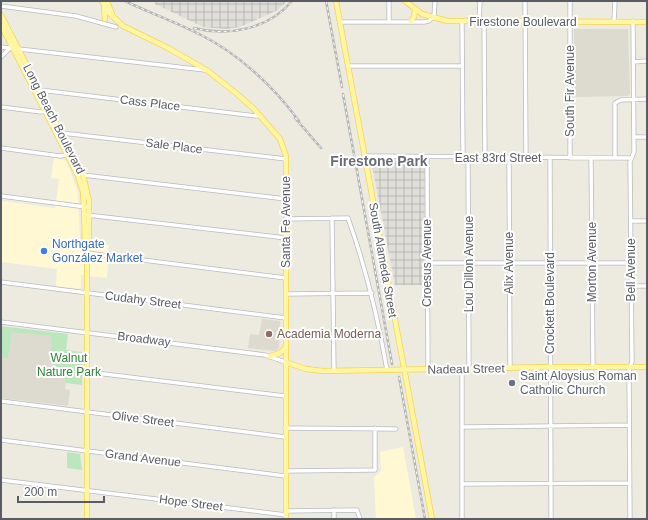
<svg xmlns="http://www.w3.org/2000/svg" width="648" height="520" font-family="Arial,sans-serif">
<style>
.commercial{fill:#fff8d3}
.industrial{fill:url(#industrial-grid)}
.education{fill:#dddacf}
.park{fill:#bbe6be}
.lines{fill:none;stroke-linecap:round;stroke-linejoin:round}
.minor-casing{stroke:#b8bac0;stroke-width:5}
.major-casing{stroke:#f8d34e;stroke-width:6}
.minor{stroke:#fff;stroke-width:3.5}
.major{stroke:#fff6a3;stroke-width:4.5}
.rail-casing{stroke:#b4b5b5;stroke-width:2.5}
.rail{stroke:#fff;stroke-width:1;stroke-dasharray:3;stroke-linecap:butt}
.shop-dot{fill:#3f7fe0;stroke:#fff;stroke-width:1.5}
.education-dot{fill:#8d6e63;stroke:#fff;stroke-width:1.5}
.worship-dot{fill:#6b7280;stroke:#fff;stroke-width:1.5}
.labels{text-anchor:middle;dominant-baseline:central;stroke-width:4;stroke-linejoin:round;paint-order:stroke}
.street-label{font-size:12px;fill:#595c62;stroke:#fff}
.shop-label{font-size:12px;fill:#366cbe;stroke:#fff;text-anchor:start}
.education-label{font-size:12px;fill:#785e54;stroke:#fff;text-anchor:start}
.park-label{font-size:12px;fill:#2f8339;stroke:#fff}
.worship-label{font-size:12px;fill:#5b616d;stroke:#fff;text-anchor:start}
.quarter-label{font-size:14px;font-weight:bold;fill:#6a6e74;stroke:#fff}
</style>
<defs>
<pattern id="industrial-grid" width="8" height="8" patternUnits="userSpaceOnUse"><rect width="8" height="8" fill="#e0ded8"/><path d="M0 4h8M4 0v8" fill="none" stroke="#b9b7b3"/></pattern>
</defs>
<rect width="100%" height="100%" fill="#edebe0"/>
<path class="commercial" d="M54,158l12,2 12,31 2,50 29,4 -2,33 -26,-3v14l-25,-3 1,-17 -56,-7v-61l54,7 4,-29 -8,-1z
M403,447l13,72h-40l-2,-42 7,-6 -1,-19z"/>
<path class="industrial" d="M156,1h131l-9,9 -38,17 -14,2 -23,-2 -48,-23z
M371,160l52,1 2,2 -1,122h-29z"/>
<path class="education" d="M574,29h54l2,65 -2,2 -53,1z
M262,319l18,2 -1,27 -3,3 -28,-3 2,-14 9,1z
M12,331l41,5 -3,23 16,24 -1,6 5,1 -2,16 -67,-8v-40h7z"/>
<path class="park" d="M1,326l67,8 -2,16 16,2v33l-16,-2 -16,-24 2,-23 -40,-4 -4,26h-7z
M67,452l13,2 2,16 -15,-2z"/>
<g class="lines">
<g class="minor-casing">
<path id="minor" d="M389,1v20
M525,1l1,157
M570,1v157
M1,6l75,10 40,11
M340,22h84l5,-1 5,-5 1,-15
M462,22l1,136
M479,22l1,-21
M484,22l1,136
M614,22l1,-21
M1,47l204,23
M1,57l9,-9
M633,62l14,-1
M348,66h114
M40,90l216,26 3,-1
M1,107l40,5 6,-2
M62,133l224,26
M634,137h13
M1,148l59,8 8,-1
M364,156l267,2
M427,158l1,211
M468,158l1,211
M509,158l1,210
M550,158l1,361
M591,158l2,209
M615,158v-55l6,-3 26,-1
M83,175l203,24
M1,196l85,11
M87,215l199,23
M332,218l2,153
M286,219l62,-1c18,50 30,100 39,152
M631,221h16
M87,253l199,25
M427,263h204
M1,282l285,36
M631,286h16
M287,294l85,-1
M1,322l264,33 20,7
M462,369v150
M88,372l197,24
M1,401l284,36
M462,427l167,-2
M285,428l111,1
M1,440l284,36
M286,471l89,-1v-42
M1,480l285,35
M462,484l167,-1
M286,511l71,-1 3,9
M334,519v-9
M630,519l-1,-148 3,-10 -2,-199 4,-10 -1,-131"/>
</g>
<g class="major-casing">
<path id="major" d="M102,1l6,11 15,14 45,22 40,23 29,23 17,15 26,30 6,17v363
M107,1l5,13
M336,1l96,518
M405,1l17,13 25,7 200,1
M104,8l1,11
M1,15l82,160 6,26v46l-2,5
M411,21l3,-4 1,-7
M1,25l77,151 5,16 1,15 1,40 2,5v267
M270,356l10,-3 6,-6
M285,362l21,7 17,2 228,-4h96"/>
</g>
<use href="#minor" class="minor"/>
<use href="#major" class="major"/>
<g class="rail-casing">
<path id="rail" d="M125,1c25,12 51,21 76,34 38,19 73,52 98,86
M326,1l16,86
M194,28c34,9 75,1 98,-27
M343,94l49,270
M295,118l26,30
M399,377l26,142"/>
</g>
<use href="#rail" class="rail"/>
</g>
<circle class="shop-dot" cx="44" cy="251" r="4"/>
<circle class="education-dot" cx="269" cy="334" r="4"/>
<circle class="worship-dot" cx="512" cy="383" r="4"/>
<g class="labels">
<g class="street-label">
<text x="523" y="22">Firestone Boulevard</text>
<text transform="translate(570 91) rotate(-90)">South Fir Avenue</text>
<text transform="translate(150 103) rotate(7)">Cass Place</text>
<text transform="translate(54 119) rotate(63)">Long Beach Boulevard</text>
<text transform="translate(174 146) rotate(7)">Sale Place</text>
<text x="498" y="158">East 83rd Street</text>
<text transform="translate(286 222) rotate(-90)">Santa Fe Avenue</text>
<text transform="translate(383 260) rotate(80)">South Alameda Street</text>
<text transform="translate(592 262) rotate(-90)">Morton Avenue</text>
<text transform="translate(427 263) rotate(-90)">Croesus Avenue</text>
<text transform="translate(509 263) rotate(-90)">Alix Avenue</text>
<text transform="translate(469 264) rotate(-90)">Lou Dillon Avenue</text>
<text transform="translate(631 270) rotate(-90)">Bell Avenue</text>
<text transform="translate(143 300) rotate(7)">Cudahy Street</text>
<text transform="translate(550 303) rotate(-90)">Crockett Boulevard</text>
<text transform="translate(144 339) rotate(7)">Broadway</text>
<text transform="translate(466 369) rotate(-1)">Nadeau Street</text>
<text transform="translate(143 419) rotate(7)">Olive Street</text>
<text transform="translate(143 458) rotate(7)">Grand Avenue</text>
<text transform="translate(191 503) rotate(7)">Hope Street</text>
</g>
<g class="shop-label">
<text x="52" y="244">Northgate<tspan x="52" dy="14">González Market</tspan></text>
</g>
<g class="education-label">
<text x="277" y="334">Academia Moderna</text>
</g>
<g class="park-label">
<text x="69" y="358">Walnut<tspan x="69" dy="14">Nature Park</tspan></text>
</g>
<g class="worship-label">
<text x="520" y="376">Saint Aloysius Roman<tspan x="520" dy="14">Catholic Church</tspan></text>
</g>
<g class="quarter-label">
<text x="379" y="161">Firestone Park</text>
</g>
</g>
<rect width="648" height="520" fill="none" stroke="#595c62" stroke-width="4"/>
<path d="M18 496v6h86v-6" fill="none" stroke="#595c62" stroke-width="2"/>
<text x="24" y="496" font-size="12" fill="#595c62" stroke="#ffffff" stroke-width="3" paint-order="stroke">200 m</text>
</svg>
